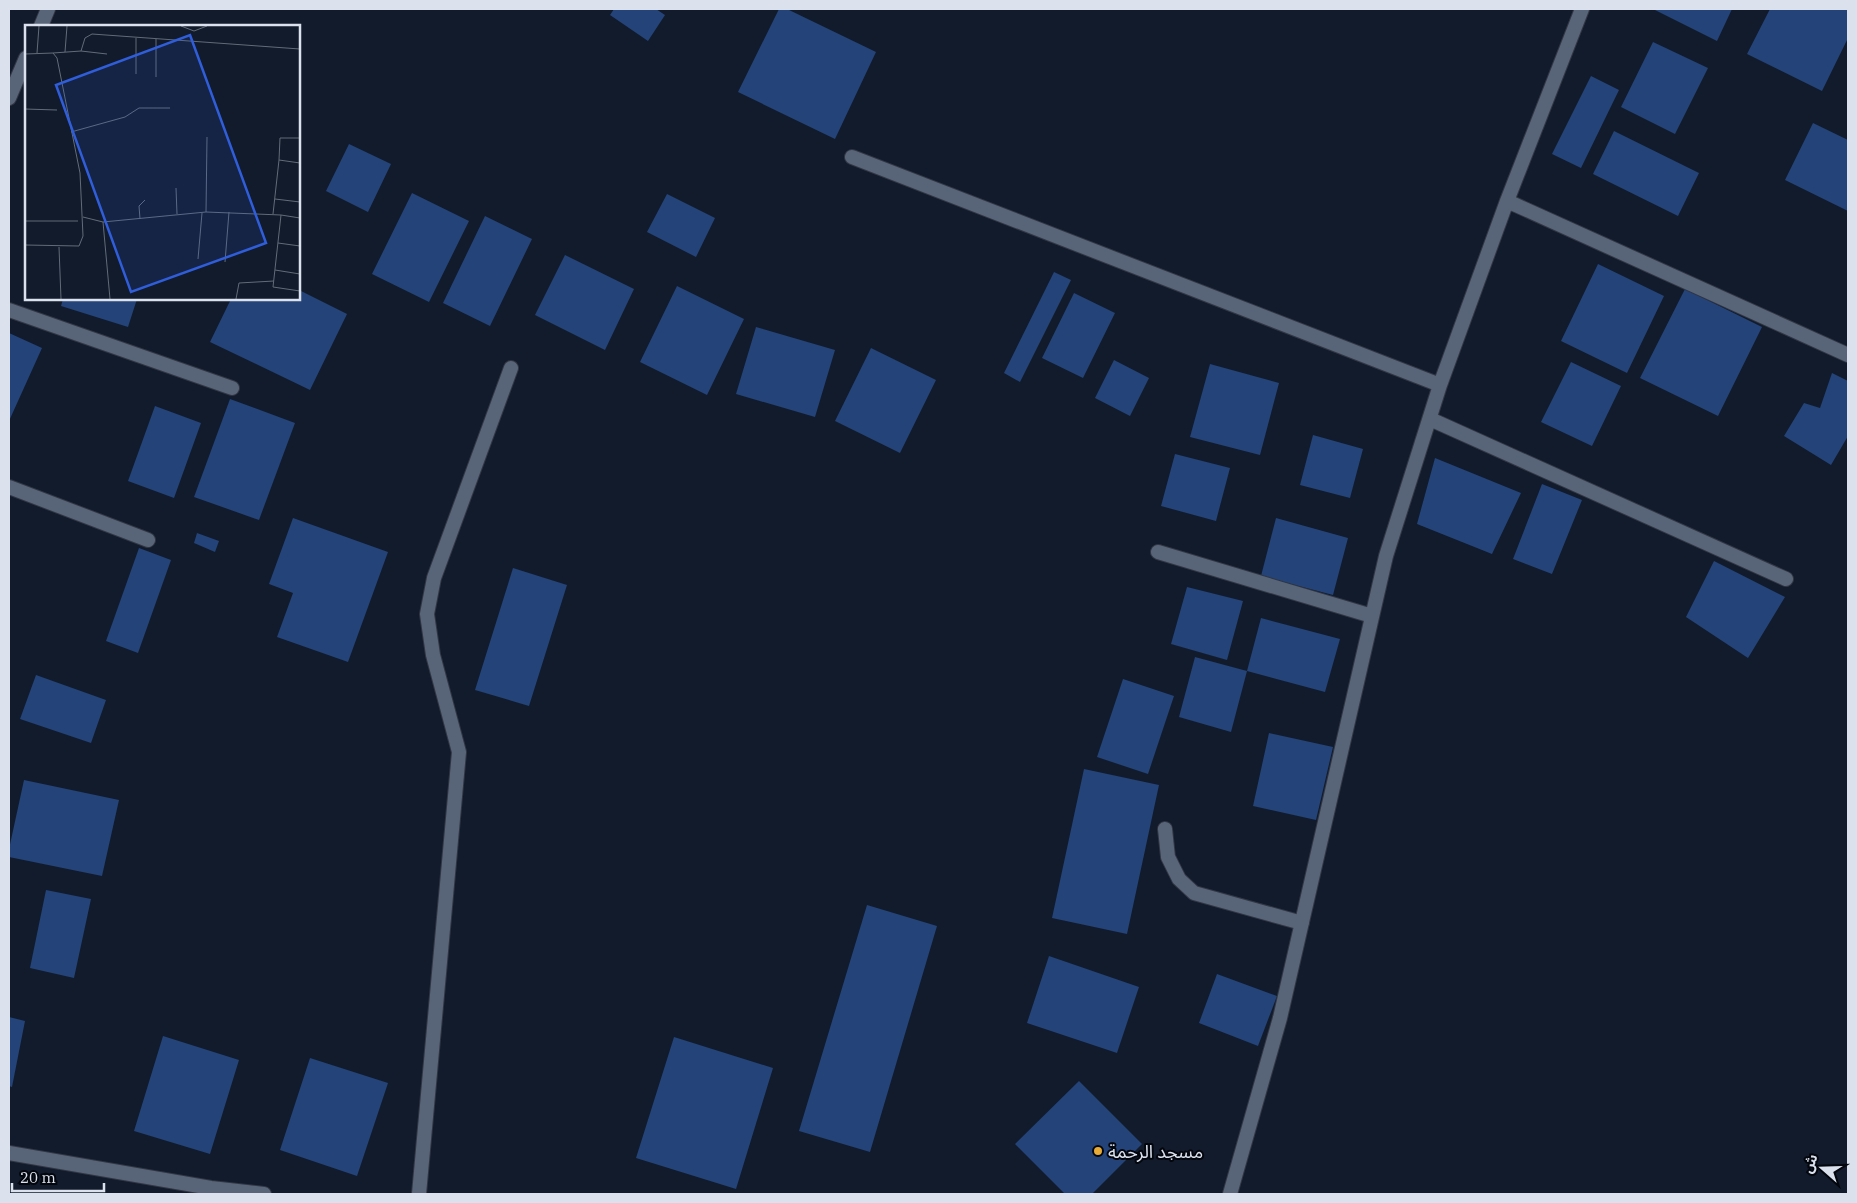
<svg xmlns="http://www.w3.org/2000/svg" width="1857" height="1203" font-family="'IBM Plex Serif','Noto Sans Arabic',serif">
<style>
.building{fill:#244378}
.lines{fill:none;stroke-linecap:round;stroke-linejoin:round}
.minor-casing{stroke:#313643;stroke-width:16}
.minor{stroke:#586579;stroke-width:14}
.poi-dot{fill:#e9ab37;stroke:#03060c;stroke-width:2}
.labels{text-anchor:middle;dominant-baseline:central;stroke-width:4;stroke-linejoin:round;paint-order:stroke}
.poi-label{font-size:18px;fill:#dbe2ee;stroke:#03060c;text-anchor:start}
.inset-road{fill:none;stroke:#626b79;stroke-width:1}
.view{fill:#305dda;fill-opacity:0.15;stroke:#305dda;stroke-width:2.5}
.inset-edge{fill:none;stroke:#dbe2ee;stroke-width:2.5}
</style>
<rect width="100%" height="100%" fill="#111b2b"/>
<path class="building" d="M614,9h42l9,6 -17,26 -38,-26z
M779,9h8l89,43 -41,87 -97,-47z
M1653,9h79l-15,32z
M1770,9l78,1v28l-26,53 -75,-37z
M1653,42l55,26 -33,66 -54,-27z
M1591,76l28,14 -38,78 -29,-14z
M1813,123l35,17v71l-63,-31z
M1614,131l85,42 -21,43 -85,-42z
M349,144l42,20 -23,48 -42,-21z
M412,193l57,28 -40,81 -57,-28z
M667,194l48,24 -19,39 -49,-25z
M485,216l47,23 -42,87 -47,-23z
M565,255l69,34 -29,61 -70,-35z
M1598,264l66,32 -37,77 -66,-32z
M1054,272l17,8 -51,102 -16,-9z
M677,286l67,33 -37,76 -67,-33z
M1685,289l77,38 -44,89 -78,-38z
M299,290l48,24 -37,76 -100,-48 21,-43h68z
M1074,293l41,20 -32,65 -41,-20z
M63,299h74l-9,28 -67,-21z
M756,327l79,23 -20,67 -79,-23z
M9,333l33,15 -33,73z
M871,348l65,32 -36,73 -65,-32z
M1114,360l35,18 -19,38 -35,-18z
M1571,362l50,24 -29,60 -51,-24z
M1210,364l69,19 -19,72 -70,-18z
M1832,373l16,8v55l-17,29 -47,-29 20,-33 16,5z
M230,399l65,24 -36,97 -65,-23z
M155,406l46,17 -27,75 -46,-17z
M1313,435l50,14 -13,49 -50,-13z
M1175,454l55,14 -14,53 -55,-15z
M1435,458l86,35 -29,61 -75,-30z
M1542,484l40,16 -30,74 -39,-15z
M293,518l95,34 -40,110 -71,-25 16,-44 -24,-9z
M1276,518l72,20 -15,57 -72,-19z
M197,533l22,8 -4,11 -21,-9z
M139,548l32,12 -33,93 -32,-12z
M1714,561l71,36 -37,61 -62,-41z
M513,568l54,17 -38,121 -54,-16z
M1187,587l56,14 -16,59 -56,-16z
M1261,618l79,21 -15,53 -78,-21z
M1195,657l52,14 -16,61 -52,-15z
M36,675l70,25 -15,43 -71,-24z
M1123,679l51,17 -26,78 -51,-17z
M1269,733l64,14 -17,73 -63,-14z
M1084,769l75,16 -32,149 -75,-16z
M24,780l95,20 -17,76 -93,-19v-8z
M46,890l45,9 -17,79 -44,-10z
M867,905l70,21 -67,226 -71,-21z
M1049,956l90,31 -22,66 -90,-30z
M1217,974l60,22 -19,50 -59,-23z
M9,1017l16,4 -13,66 -3,-1z
M163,1036l76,24 -29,94 -76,-23z
M674,1037l99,31 -37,121 -100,-31z
M310,1058l78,25 -31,93 -77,-26z
M1079,1081l63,63 -50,50h-27l-50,-50z"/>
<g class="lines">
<g class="minor-casing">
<path id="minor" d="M41,26l7,-17
M9,98l17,-40
M852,157l588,228
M1507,201l341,154
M9,310l223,78
M1430,419l356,160
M9,487l139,53
M1158,552l214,64
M1165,829l3,28 11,22 15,14 108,30
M9,1153l202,35 53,6
M419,1194l40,-442 -26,-97 -6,-41 7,-36 77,-210
M1230,1194l50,-176 106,-462 54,-171 67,-184 75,-192"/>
</g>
<use href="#minor" class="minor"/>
</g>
<circle class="poi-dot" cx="1098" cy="1151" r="5"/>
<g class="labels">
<g class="poi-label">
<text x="1108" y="1151">مسجد الرحمة</text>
</g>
</g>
<g transform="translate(25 25)">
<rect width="275" height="275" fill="#111b2b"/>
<path class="inset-road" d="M156,1l13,5 13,-5M131,14v38M56,26l26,3M40,27l2,-26M12,28l2,-27M28,28l28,-2 4,-13 7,-4 208,15M0,29l28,-1 4,5 23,115 3,63 -4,10 -54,-1M111,49v-36M0,84l32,1M46,107l54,-15 14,-9h31M254,135l1,-22h20M151,163l1,26M250,174l25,3M181,187l1,-75M248,189l6,-54 21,3M256,190l19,3M58,192l20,5 103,-10 75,3 -8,72 27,4M115,194l-1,-13 6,-6M0,196h53M78,197l7,77M253,218l22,3M34,222l2,52M173,234l4,-46M200,237l4,-50M250,245l25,4M211,274l3,-16 35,-2"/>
<path class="view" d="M165,10l76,208 -135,49 -75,-207z"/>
<rect width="275" height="275" class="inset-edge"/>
</g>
<rect width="1857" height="1203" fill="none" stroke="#dbe2ee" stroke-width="20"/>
<g transform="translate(1822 1168) rotate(290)" stroke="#03060c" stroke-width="4" paint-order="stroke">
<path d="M0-4L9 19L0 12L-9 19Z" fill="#dbe2ee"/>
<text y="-8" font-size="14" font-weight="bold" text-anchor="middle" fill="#dbe2ee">ش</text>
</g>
<path d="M12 1183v8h92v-8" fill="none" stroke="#dbe2ee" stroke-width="2.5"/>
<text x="20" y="1183" font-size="15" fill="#dbe2ee" stroke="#03060c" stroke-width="4" paint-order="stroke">20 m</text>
</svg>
